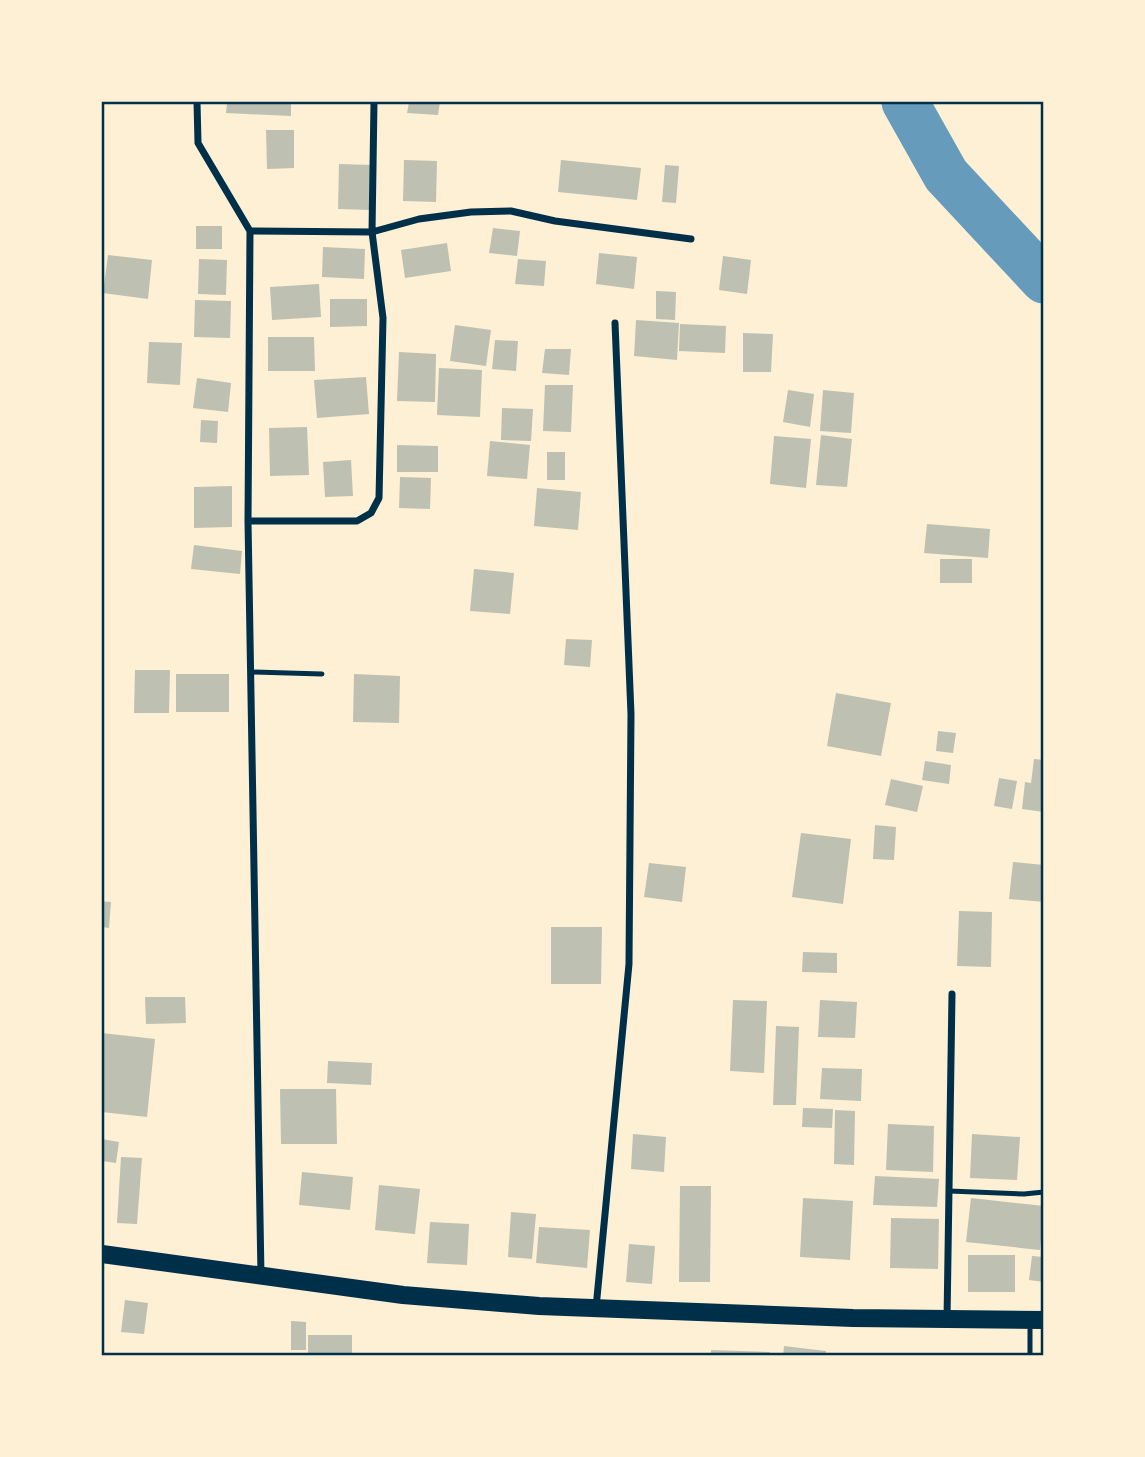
<svg xmlns="http://www.w3.org/2000/svg" width="1145" height="1457" font-family="'Fira Sans Condensed',sans-serif">
<style>
.lines{fill:none;stroke-linecap:round;stroke-linejoin:round}
.river{stroke:#669bbc;stroke-width:47}
.building{fill:#bec0b2}
.service{stroke:#003049;stroke-width:5}
.minor{stroke:#003049;stroke-width:7}
.primary{stroke:#003049;stroke-width:18}
.neatline{fill:none;stroke:#003049;stroke-width:2.5}
</style>
<rect width="100%" height="100%" fill="#fdf0d5"/>
<g class="lines">
<path class="river" d="M905,102l41,73 98,105"/>
</g>
<path class="building" d="M227,102h64v14l-65,-3z
M409,102h31l-2,13 -31,-2z
M266,130h28v38l-27,1z
M404,160l33,1 -1,41 -33,-1z
M561,160l80,8 -4,32 -79,-8z
M339,164l33,1 -1,45 -33,-1z
M665,165l14,1 -3,37 -14,-1z
M196,226h26v23h-26z
M493,228l27,3 -3,25 -28,-3z
M447,243l4,28 -46,7 -4,-28z
M323,247l42,2 -1,30 -42,-2z
M599,253l38,4 -3,32 -38,-5z
M108,255l44,5 -4,39 -45,-6z
M723,256l28,4 -4,34 -28,-4z
M199,259l28,1 -1,35 -28,-1z
M518,259l28,2 -2,25 -29,-2z
M319,284l2,33 -49,3 -2,-33z
M656,291l20,1 -1,28 -19,-1z
M330,299h37v27l-37,1z
M195,300l36,1 -1,37 -36,-1z
M636,320l43,3 -2,37 -43,-4z
M680,324l46,2 -1,27 -46,-2z
M455,325l36,5 -5,36 -36,-5z
M743,333l30,1 -2,38h-28z
M268,337h46l1,34h-47z
M495,340l23,1 -2,30 -24,-2z
M149,342l33,1 -2,42 -33,-2z
M545,349h26l-2,26 -27,-2z
M399,352l37,2 -1,48 -38,-1z
M439,368l43,2 -2,47 -43,-2z
M366,377l3,37 -52,4 -3,-38z
M197,378l34,5 -3,29 -35,-4z
M545,385h28l-2,47 -28,-1z
M788,390l26,4 -4,33 -27,-5z
M823,390l31,3 -3,40 -31,-2z
M502,408l31,1 -2,32 -30,-1z
M201,420l17,1 -1,22 -17,-1z
M307,427l2,48 -39,1 -1,-48z
M821,435l31,4 -5,48 -31,-2z
M774,436l37,3 -5,49 -36,-4z
M490,441l40,4 -3,34 -40,-3z
M397,445l41,1v26h-41z
M547,452h18v28h-18z
M351,460l2,36 -28,1 -2,-35z
M400,477l31,1 -1,31 -31,-1z
M232,486v41l-38,1v-41z
M537,488l44,4 -3,38 -44,-4z
M927,524l63,5 -2,29 -64,-5z
M194,545l48,6 -2,23 -49,-5z
M940,559h32v24h-32z
M474,569l40,4 -4,41 -40,-3z
M566,639l26,1 -2,27 -26,-2z
M135,670h35l-1,43h-35z
M176,674h53v38h-53z
M354,674l46,2 -1,47 -46,-1z
M836,693l55,10 -10,53 -54,-10z
M938,731l18,2 -3,20 -17,-2z
M1034,759l10,1v52l-22,-3 3,-27 6,1z
M925,761l26,4 -2,19 -27,-4z
M999,778l18,3 -5,28 -18,-3z
M891,779l32,7 -6,26 -32,-7z
M875,825l21,2 -2,33 -21,-1z
M801,833l50,6 -8,65 -51,-7z
M1013,862l31,3v37l-35,-3z
M649,863l37,4 -4,35 -38,-5z
M102,901l9,1 -2,26 -7,-1z
M959,911l33,1 -1,55 -34,-1z
M551,927h51l-1,57h-50z
M803,952l34,1v20l-35,-1z
M145,997h40l1,26 -40,1z
M733,1000l34,1 -3,72 -34,-2z
M820,1000l37,2 -2,36 -37,-1z
M776,1026l23,1 -3,78h-23z
M102,1033l53,6 -8,78 -45,-5z
M328,1061l44,2 -1,22 -44,-2z
M822,1068l40,1 -1,32 -41,-2z
M280,1089h56l1,55h-56z
M803,1108l30,1 -1,19 -30,-1z
M835,1110l20,1 -1,54 -20,-1z
M888,1124l46,2 -1,46 -47,-2z
M633,1134l33,3 -2,35 -33,-3z
M972,1134l48,3 -3,43 -47,-2z
M102,1139l17,3 -3,21 -14,-2z
M121,1157l21,1 -5,66 -20,-1z
M302,1172l51,5 -3,33 -51,-5z
M875,1176l64,3 -2,28 -64,-2z
M379,1185l41,4 -5,45 -40,-4z
M680,1186h31l-1,96h-31z
M803,1198l50,3 -3,59 -50,-3z
M971,1198l73,8 -4,44 -74,-8z
M511,1212l25,2 -4,45 -24,-2z
M891,1218l48,1 -1,50 -48,-1z
M430,1222l39,2 -2,41 -40,-2z
M539,1227l51,3 -3,38 -51,-5z
M629,1244l26,2 -3,38 -26,-2z
M968,1255h47v37h-47z
M1032,1256l12,1v25l-15,-2z
M125,1300l23,3 -4,31 -23,-2z
M291,1321l15,1v28h-15z
M308,1335h44v21h-44z
M784,1346l42,5v5h-43z
M711,1350l59,2v4h-59z"/>
<g class="lines">
<path class="service" d="M251,672l71,2
M949,1191l75,3 20,-2
M1030,1356v-32"/>
<path class="minor" d="M197,102l1,41 52,88 -2,290 13,755
M250,231l122,1 47,-13 52,-7 40,-1 44,10 136,18
M248,521h109l14,-8 8,-15 4,-180 -11,-86 2,-130
M596,1308l33,-344 2,-250 -16,-391
M947,1320l5,-326"/>
<path class="primary" d="M102,1254l301,41 136,11 314,12 191,2"/>
</g>
<rect width="1145" height="1457" fill="none" stroke="#fdf0d5" stroke-width="206"/>
<rect x="103" y="103" width="939" height="1251" class="neatline"/>
</svg>
